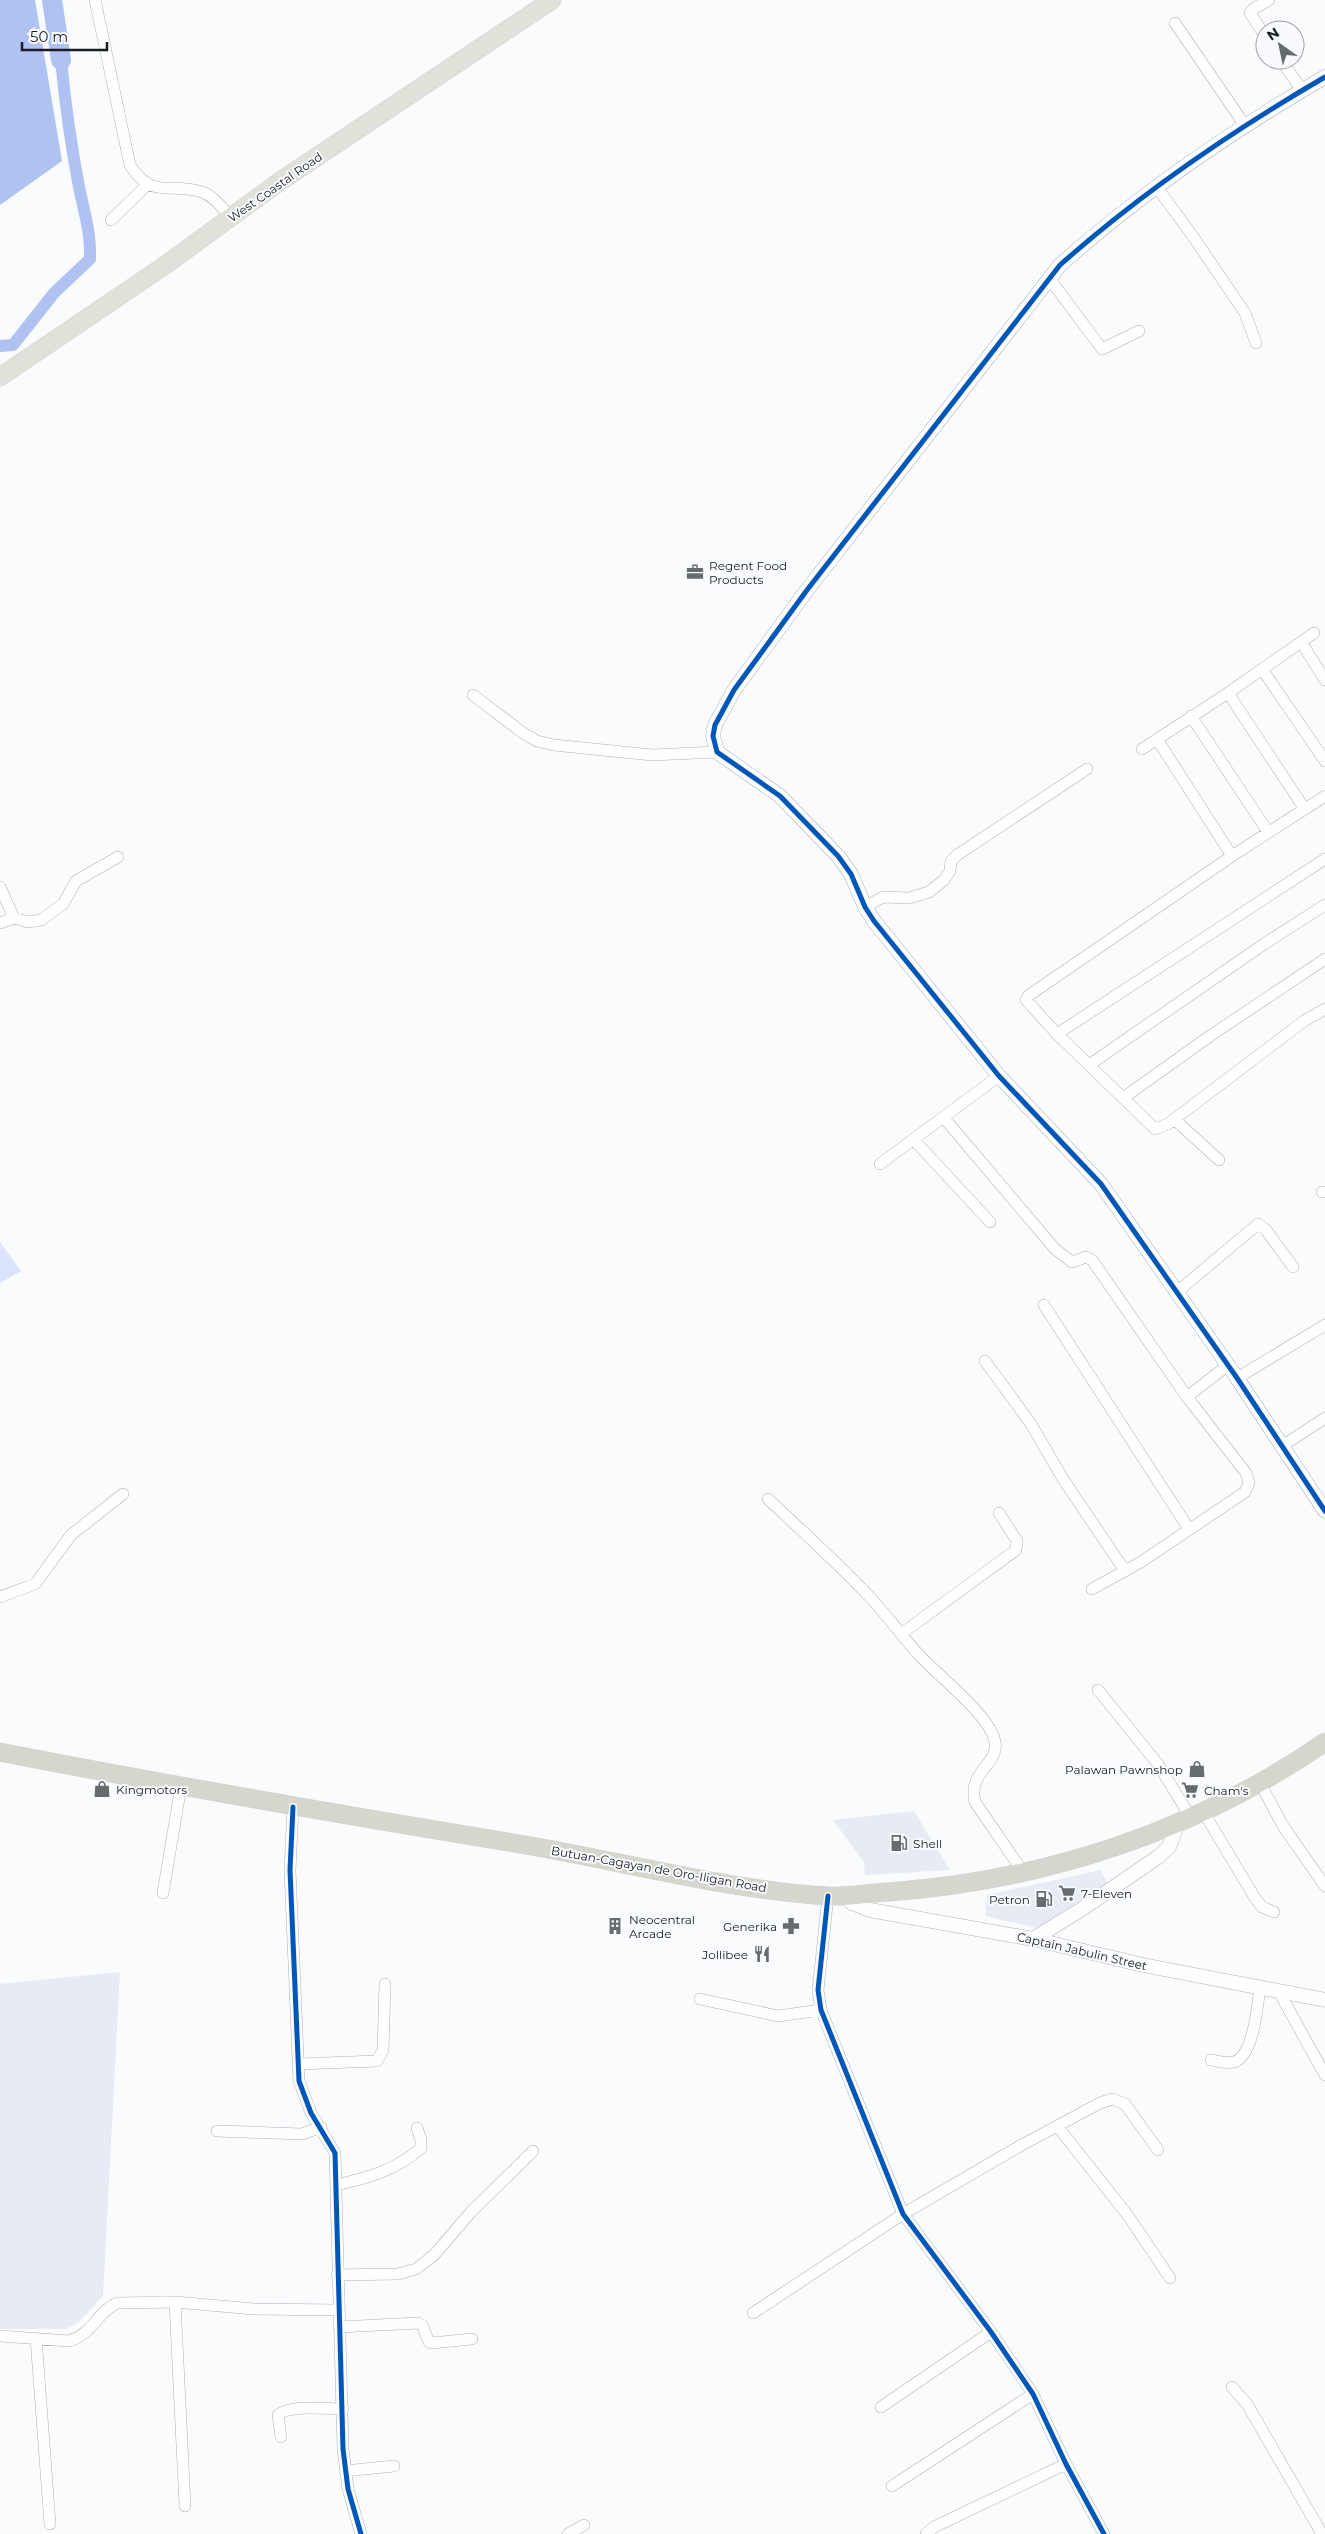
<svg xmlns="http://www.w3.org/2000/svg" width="1325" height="2534" font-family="Montserrat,sans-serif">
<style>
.built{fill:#e8ebf3}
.green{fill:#dbe4fa}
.water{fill:#b0c2f2}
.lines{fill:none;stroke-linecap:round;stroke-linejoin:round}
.canal{stroke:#b0c2f2;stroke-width:12}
.river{stroke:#b0c2f2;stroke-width:20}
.minor-casing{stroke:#aeb1b5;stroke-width:12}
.tertiary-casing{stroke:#aeb1b5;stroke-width:15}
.primary-casing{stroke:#d3d4d7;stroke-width:19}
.trunk-casing{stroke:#d3d4d7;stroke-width:19}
.minor{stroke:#fefeff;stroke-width:11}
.tertiary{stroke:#fefeff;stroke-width:14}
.primary{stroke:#e0e1d8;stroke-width:18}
.trunk{stroke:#d6d6cc;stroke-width:18}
.cycleway-casing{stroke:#f8fafe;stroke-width:8}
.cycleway{stroke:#0057b8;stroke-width:5}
.labels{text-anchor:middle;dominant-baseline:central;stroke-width:4;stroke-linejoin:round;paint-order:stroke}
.street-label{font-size:12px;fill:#191c23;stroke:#f8fafe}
.poi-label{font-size:12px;fill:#191c23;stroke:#f8fafe;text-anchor:start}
</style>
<rect width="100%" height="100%" fill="#f9fbfd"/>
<path class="built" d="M914,1811l36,59 -85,5 -1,-13 -31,-42z
M1101,1870l6,13 -69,45 -53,-12 2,-21z
M120,1972l-17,324 -23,25 -13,8h-67v-345z"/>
<path class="green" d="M0,1242l21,29 -21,12z"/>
<path class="water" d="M0,0h35l27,161 -62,44z"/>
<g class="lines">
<path class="canal" d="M0,346l13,-1 41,-52 36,-34c1,-27 -6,-47 -11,-72 -8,-42 -14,-85 -18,-127"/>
<path class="river" d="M52,0l9,60"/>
<g class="minor-casing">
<path id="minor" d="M95,0l35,165c22,35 39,17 72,27 12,4 20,16 29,25
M1175,23l71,104
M1265,36l-15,-23 3,-4 16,-9
M1281,60l21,30
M1156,186l36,49 53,78 11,30
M111,220l36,-35
M1049,278l53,71 37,-18
M1301,642l24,38
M1262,669l63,92
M1228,693l76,115
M473,695l50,38 14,8 17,4 98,10 65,-3
M1191,716l77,116
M1157,739l75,117
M1142,749l86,-56 86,-60
M1325,796l-93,60 -204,140 -2,4 31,34 98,95 13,-5 136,-103 21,-12
M0,887l14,31
M865,907l18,-10 26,1 20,-6 15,-12 6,-9 1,-10 6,-6 130,-86
M0,923l14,-5 14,4 13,-2 22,-16 13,-23 42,-24
M1057,1034l268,-175
M1089,1065l175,-121 61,-39
M1123,1098l87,-62 115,-77
M944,1118l111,131 17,13 14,-5 6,3 95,137 59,76 3,10 -4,9 -104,70 -49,27
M1174,1119l45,41
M914,1140l76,82
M880,1164l119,-88
M1322,1192h3
M1177,1292l81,-68 8,6 27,37
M1044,1305l145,224
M985,1361l46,63 32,55 62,92
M1237,1378l88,-53
M1187,1397l41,-32
M1282,1446l43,-28
M768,1499c31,29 63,58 93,89 22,21 39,47 60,69 18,19 66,57 73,81 9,26 -27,31 -19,64l48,70
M0,1597l35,-13 36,-49 52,-41
M901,1634l115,-84 1,-9 -18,-28
M1098,1690l60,74 33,54
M1260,1783l23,43 42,60
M293,1807l-3,63 9,211 12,32 24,40 8,296 5,40 13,45
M1204,1813l51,85 7,9 12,5
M163,1893l18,-107
M828,1896l-10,94 3,20 82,204 88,118 42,62 33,70 38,70
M1279,1992l46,83
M700,1999l78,17 43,-6
M1211,2060c7,1 15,4 23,2 20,-7 23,-55 26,-74
M299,2064l78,-3 6,-11 2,-66
M1058,2127l71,90 41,61
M217,2131l85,3 19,-7
M336,2185c32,-7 60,-15 85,-37v-8l-4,-12
M337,2275l61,-1 18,-5 18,-14 37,-43 62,-61
M175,2302l10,204
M753,2313l150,-99 117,-68 80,-43 12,-4 13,5 33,46
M339,2327l79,-4 4,2 7,17 3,1 40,-4
M0,2336l69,5c24,-7 28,-29 48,-38l58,-1 79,7 85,1
M36,2338l14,186
M1232,2387l15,17 75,130
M881,2407l110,-75
M281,2437l-3,-22c12,-11 49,-6 65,-6
M345,2471l49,-5
M892,2486l141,-92
M568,2534l16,-9
M926,2534l8,-7 132,-63"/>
</g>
<g class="tertiary-casing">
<path id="tertiary" d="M1325,77c-93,54 -184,116 -265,188l-253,325 -73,100 -19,35 -2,11 4,16 63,44 58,60 13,18 14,33 9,14 125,155 102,108 136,194 88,133
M843,1895l9,8 18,7 163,29 110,26 182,35
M1033,1939l49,-30 76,-52 11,-10 8,-22"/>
</g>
<g class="primary-casing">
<path id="primary" d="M0,377l164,-111 115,-84 273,-182"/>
</g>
<g class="trunk-casing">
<path id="trunk" d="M0,1752c169,33 338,62 508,90 106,17 211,47 319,54 20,1 41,-3 61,-4 156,-11 308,-61 437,-150"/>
</g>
<use href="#minor" class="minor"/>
<use href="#tertiary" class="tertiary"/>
<use href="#primary" class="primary"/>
<use href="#trunk" class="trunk"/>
<g class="cycleway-casing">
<path id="cycleway" d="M1325,77c-93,54 -184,116 -265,188l-253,325 -73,100 -19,35 -2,11 4,16 63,44 58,60 13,18 14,33 9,14 125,155 102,108 136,194 88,133
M293,1807l-3,63 9,211 12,32 24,40 8,296 5,40 13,45
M828,1896l-10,94 3,20 82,204 88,118 42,62 33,70 38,70"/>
</g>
<use href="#cycleway" class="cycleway"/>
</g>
<defs>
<g id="office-bare" transform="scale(1.35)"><path d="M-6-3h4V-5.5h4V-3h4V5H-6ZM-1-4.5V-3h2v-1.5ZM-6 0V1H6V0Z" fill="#676a6f" stroke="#f8fafe" stroke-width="2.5" paint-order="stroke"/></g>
<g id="shop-bare" transform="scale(1.35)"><path d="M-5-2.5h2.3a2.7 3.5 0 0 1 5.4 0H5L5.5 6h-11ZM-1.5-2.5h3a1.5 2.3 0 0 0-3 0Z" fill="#676a6f" stroke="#f8fafe" stroke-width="2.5" paint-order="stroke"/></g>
<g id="supermarket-bare" transform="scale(1.35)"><path d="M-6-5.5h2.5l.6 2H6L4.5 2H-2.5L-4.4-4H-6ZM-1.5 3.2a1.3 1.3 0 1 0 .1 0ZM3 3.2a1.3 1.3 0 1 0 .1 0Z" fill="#676a6f" stroke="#f8fafe" stroke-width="2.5" paint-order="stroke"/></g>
<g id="fuel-bare" transform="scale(1.35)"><path d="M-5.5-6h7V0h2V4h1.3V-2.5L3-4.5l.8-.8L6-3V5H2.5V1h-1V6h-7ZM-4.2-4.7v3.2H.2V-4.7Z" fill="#676a6f" stroke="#f8fafe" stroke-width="2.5" paint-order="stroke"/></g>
<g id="building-bare" transform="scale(1.35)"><path d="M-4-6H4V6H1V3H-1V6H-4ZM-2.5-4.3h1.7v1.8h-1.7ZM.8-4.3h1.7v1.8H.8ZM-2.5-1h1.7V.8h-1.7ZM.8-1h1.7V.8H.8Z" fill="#676a6f" stroke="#f8fafe" stroke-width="2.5" paint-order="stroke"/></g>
<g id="pharmacy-bare" transform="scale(1.35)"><path d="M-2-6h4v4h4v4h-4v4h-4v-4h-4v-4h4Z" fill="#676a6f" stroke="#f8fafe" stroke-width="2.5" paint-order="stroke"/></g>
<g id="restaurant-bare" transform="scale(1.35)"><path d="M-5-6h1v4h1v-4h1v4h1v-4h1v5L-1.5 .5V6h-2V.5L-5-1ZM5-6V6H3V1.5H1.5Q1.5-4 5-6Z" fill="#676a6f" stroke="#f8fafe" stroke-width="2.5" paint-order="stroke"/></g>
</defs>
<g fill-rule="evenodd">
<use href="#office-bare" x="695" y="572"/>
<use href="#shop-bare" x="1197" y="1769"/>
<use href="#shop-bare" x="102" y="1789"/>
<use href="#supermarket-bare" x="1190" y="1790"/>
<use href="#fuel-bare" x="899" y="1843"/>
<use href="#supermarket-bare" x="1067" y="1893"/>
<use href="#fuel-bare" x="1044" y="1899"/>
<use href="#building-bare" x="615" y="1926"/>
<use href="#pharmacy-bare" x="791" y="1926"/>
<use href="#restaurant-bare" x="762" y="1954"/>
</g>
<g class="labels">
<g class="street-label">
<text transform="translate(275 187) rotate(-35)">West Coastal Road</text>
<text transform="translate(659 1869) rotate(10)">Butuan-Cagayan de Oro-Iligan Road</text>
<text transform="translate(1082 1951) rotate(13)">Captain Jabulin Street</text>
</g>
<g class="poi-label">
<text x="709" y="565">Regent Food<tspan x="709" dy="14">Products</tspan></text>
<text x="1183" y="1769" text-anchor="end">Palawan Pawnshop</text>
<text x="116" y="1789">Kingmotors</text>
<text x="1204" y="1790">Cham's</text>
<text x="913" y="1843">Shell</text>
<text x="1081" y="1893">7-Eleven</text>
<text x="1030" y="1899" text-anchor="end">Petron</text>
<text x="629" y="1919">Neocentral<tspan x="629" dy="14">Arcade</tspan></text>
<text x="777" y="1926" text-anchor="end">Generika</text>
<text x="748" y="1954" text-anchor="end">Jollibee</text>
</g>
</g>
<g transform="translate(1280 45) rotate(327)"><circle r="24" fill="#f8fafe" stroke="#9fa1a6"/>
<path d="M0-4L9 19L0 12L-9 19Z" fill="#676a6f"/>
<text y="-8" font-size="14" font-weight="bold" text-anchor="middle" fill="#191c23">N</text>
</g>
<path d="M22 42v8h85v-8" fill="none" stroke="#191c23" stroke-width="2.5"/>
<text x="30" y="42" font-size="15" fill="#191c23" stroke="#f8fafe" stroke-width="4" paint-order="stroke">50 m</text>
</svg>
